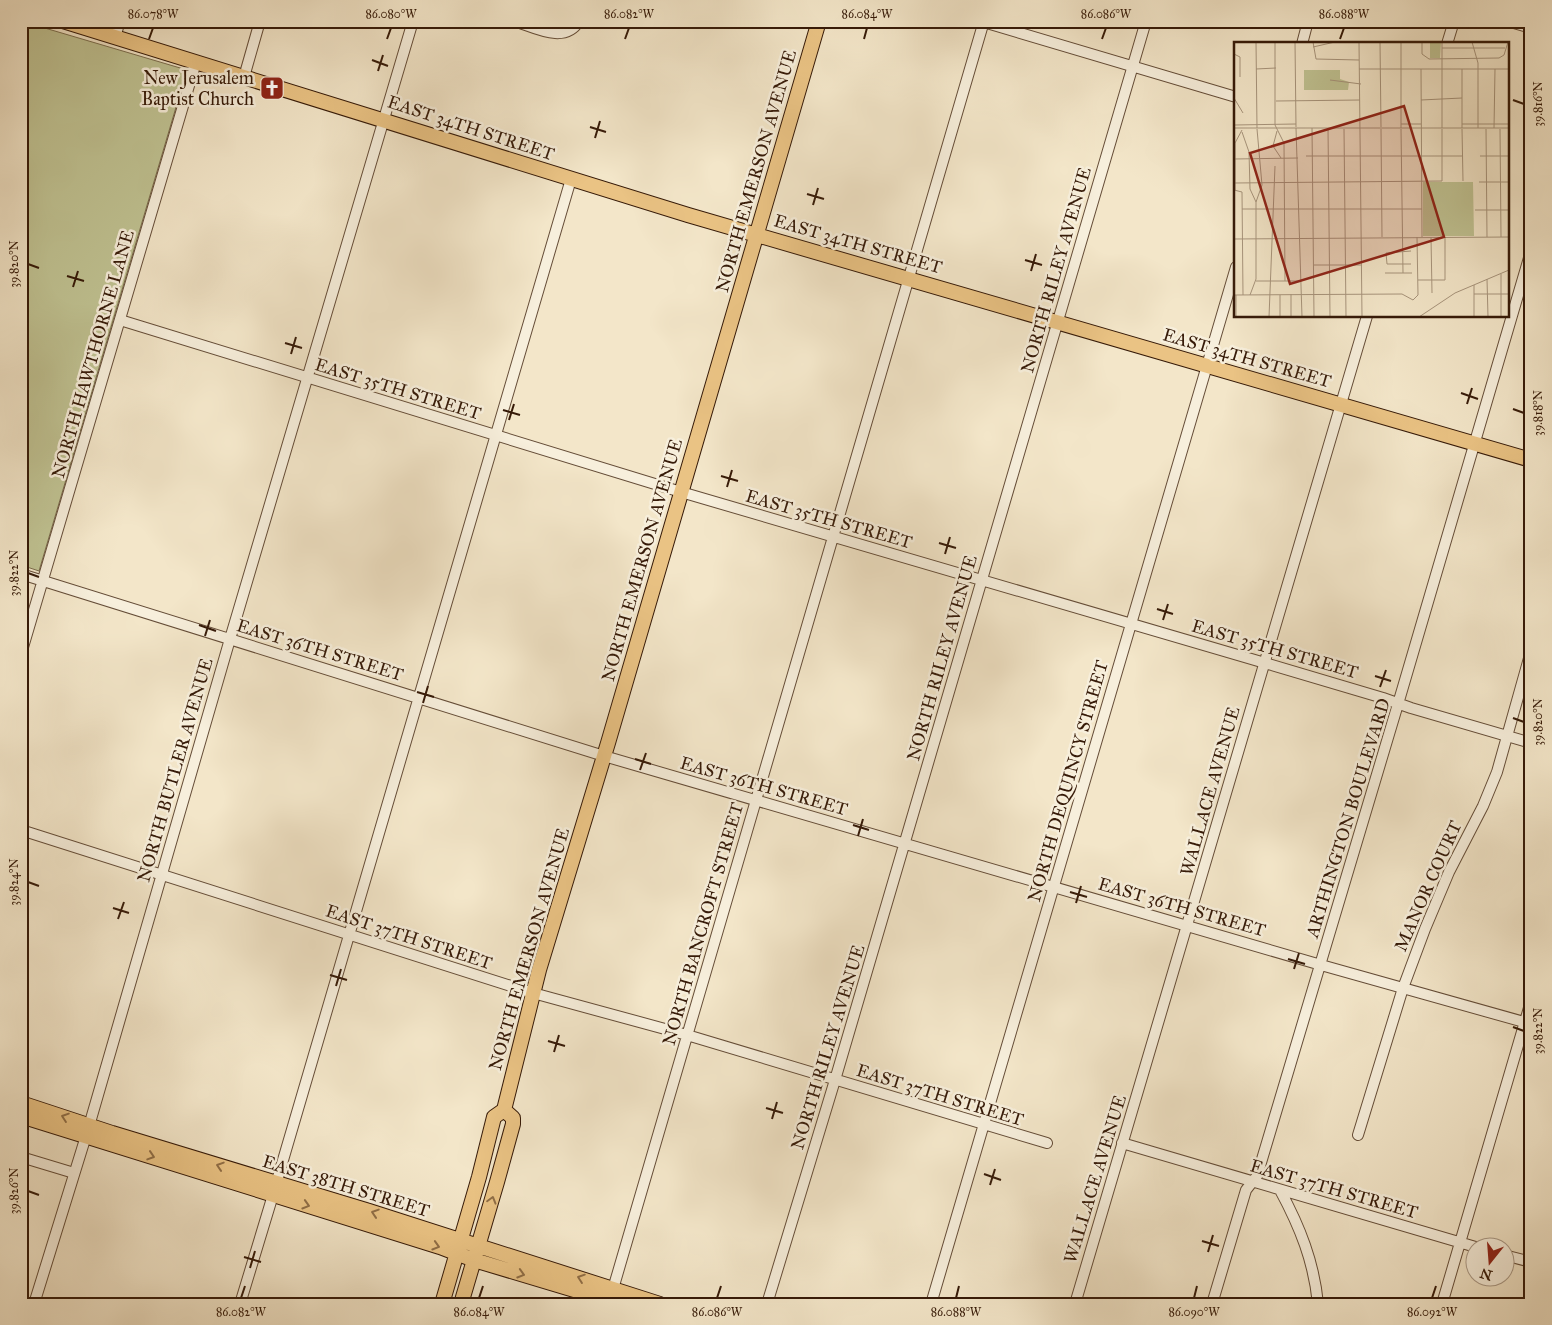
<svg xmlns="http://www.w3.org/2000/svg" width="1552" height="1325" font-family="'IM FELL Great Primer',serif">
<style>
.green{fill:#c0c393;stroke:#7b6e4e}
.lines{fill:none;stroke-linecap:round;stroke-linejoin:round}
.minor-casing{stroke:#654d38;stroke-width:12}
.major-casing{stroke:#361a08;stroke-width:16}
.minor{stroke:#f7efdc;stroke-width:10}
.major{stroke:#eac384;stroke-width:14}
.oneway{stroke:#906e46}
.ticks{fill:none;stroke:#361a08;stroke-width:2}
.labels{text-anchor:middle;dominant-baseline:central;stroke-width:5;stroke-linejoin:round;paint-order:stroke}
.poi-label{font-size:18px;fill:#361a08;stroke:#f7efdc;text-anchor:end}
.street-label{font-size:18px;fill:#361a08;stroke:#f7efdc}
.inset-road{fill:none;stroke:#a7947c;stroke-width:1}
.view{fill:#8f2418;fill-opacity:0.15;stroke:#8f2418;stroke-width:2.5}
.inset-edge{fill:none;stroke:#361a08;stroke-width:2.5}
.neatline{fill:none;stroke:#361a08;stroke-width:2}
.ticks-label{font-size:12px;text-anchor:middle;fill:#361a08}
</style>
<rect width="100%" height="100%" fill="#f3e6c9"/>
<filter id="stains"><feTurbulence type="fractalNoise" baseFrequency=".004" numOctaves="4"/><feColorMatrix values="0 0 0 0 .2 0 0 0 0 .09 0 0 0 0 .02 0 0 0 .5 -.17"/></filter>
<radialGradient id="worn" r=".72"><stop offset=".6" stop-color="#630" stop-opacity="0"/><stop offset="1" stop-color="#630" stop-opacity=".3"/></radialGradient>
<path class="green" d="M21,21l166,49 -148,501 -18,-6z"/>
<g class="lines">
<g class="minor-casing">
<path id="minor" d="M514,21c20,6 51,24 65,0
M980,21l256,76
M1507,21l24,7
M115,37l5,-16
M1302,44l6,-23
M1447,44l7,-23
M244,77l16,-56
M120,320l561,172 584,171 118,35 28,10 120,35
M21,574l583,182 717,209 210,59
M21,654l175,-592
M21,830l512,163 154,42 360,108
M89,1126l141,-487 183,-618
M1358,1135l45,-147 22,-59 24,-57 34,-66 14,-34 34,-121
M1122,1143l357,105
M21,1157l53,16
M276,1184l295,-1005
M1280,1190c20,37 34,72 38,114
M1504,1255l27,7
M613,1289l371,-1268
M34,1304l52,-168
M240,1304l33,-109
M767,1304l68,-224 311,-1059
M931,1304l305,-1037
M1075,1304l292,-988
M1212,1304l34,-114 11,-14 141,-472 133,-453
M1442,1304l89,-303"/>
</g>
<g class="major-casing">
<path id="major" d="M63,21l625,194 843,245
M21,1103l91,30 257,78 291,93
M21,1116l419,131 34,13 147,44
M442,1304l37,-127 15,-60 10,-7 35,-140 69,-227 211,-722
M461,1304l36,-122 16,-58v-6l-9,-8"/>
</g>
<use href="#minor" class="minor"/>
<use href="#major" class="major"/>
</g>
<defs><path id="oneway-chevron" d="M-2-3.5L2.5 0L-2 3.5" fill="none" stroke-width="1.6" stroke-linecap="round" stroke-linejoin="round" transform="scale(1.25)"/></defs>
<g class="oneway">
<use href="#oneway-chevron" transform="translate(65 1117) rotate(-161)"/>
<use href="#oneway-chevron" transform="translate(151 1156) rotate(18)"/>
<use href="#oneway-chevron" transform="translate(220 1166) rotate(-162)"/>
<use href="#oneway-chevron" transform="translate(492 1200) rotate(-74)"/>
<use href="#oneway-chevron" transform="translate(306 1205) rotate(17)"/>
<use href="#oneway-chevron" transform="translate(375 1213) rotate(-162)"/>
<use href="#oneway-chevron" transform="translate(436 1246) rotate(17)"/>
<use href="#oneway-chevron" transform="translate(521 1274) rotate(17)"/>
<use href="#oneway-chevron" transform="translate(581 1278) rotate(-161)"/>
</g>
<path class="ticks" d="M149,39l4,-11M387,39l4,-11M625,39l4,-11M864,39l3,-11M1102,39l4,-11M1340,39l4,-11M372,60l16,6M378,71l5,-16M1513,100l11,4M590,127l16,5M595,138l5,-17M807,194l17,5M813,205l5,-17M1025,260l17,5M28,264l11,4M1031,271l5,-17M67,276l17,5M73,287l5,-16M285,343l17,5M291,354l5,-17M1461,393l17,6M1467,404l5,-16M1513,409l11,4M503,410l17,5M509,420l5,-16M721,476l17,5M727,487l5,-17M939,543l17,5M945,554l5,-17M28,573l11,4M1157,609l16,5M1163,620l5,-16M199,625l17,6M205,636l5,-16M1375,676l16,5M1380,687l6,-17M417,692l17,5M423,703l5,-17M1513,718l11,4M635,759l16,5M640,770l6,-17M853,825l16,5M858,836l5,-17M28,882l11,4M1070,892l17,5M1076,903l5,-17M113,908l16,5M118,919l6,-17M1288,959l17,5M1294,969l5,-16M330,975l17,5M336,986l5,-17M1513,1027l11,4M548,1041l17,5M554,1052l5,-17M766,1108l17,5M772,1119l5,-17M984,1174l17,6M990,1185l5,-16M28,1191l11,4M1202,1241l17,5M1208,1252l5,-17M244,1257l17,5M250,1268l5,-17M241,1298l4,-12M479,1298l4,-12M717,1298l4,-12M956,1298l3,-12M1194,1298l3,-12M1432,1298l4,-12"/>
<defs>
<g id="church-square" transform="scale(1.25)"><rect x="-9" y="-9" width="18" height="18" rx="4" fill="#8f2418" stroke="#f7efdc"/><path d="M-1.2-6h2.4v3.5h3.3v2.4h-3.3V6h-2.4V-.1h-3.3v-2.4h3.3Z" fill="#fff"/></g>
</defs>
<g fill-rule="evenodd">
<use href="#church-square" x="272" y="88"/>
</g>
<g class="labels">
<g class="poi-label">
<text x="254" y="78">New Jerusalem<tspan x="254" dy="21">Baptist Church</tspan></text>
</g>
<g class="street-label">
<text transform="translate(471 128) rotate(18)">EAST 34TH STREET</text>
<text transform="translate(756 171) rotate(-74)">NORTH EMERSON AVENUE</text>
<text transform="translate(858 244) rotate(16)">EAST 34TH STREET</text>
<text transform="translate(1056 270) rotate(-74)">NORTH RILEY AVENUE</text>
<text transform="translate(93 354) rotate(-74)">NORTH HAWTHORNE LANE</text>
<text transform="translate(1247 358) rotate(16)">EAST 34TH STREET</text>
<text transform="translate(398 389) rotate(17)">EAST 35TH STREET</text>
<text transform="translate(829 519) rotate(16)">EAST 35TH STREET</text>
<text transform="translate(642 560) rotate(-74)">NORTH EMERSON AVENUE</text>
<text transform="translate(1275 649) rotate(16)">EAST 35TH STREET</text>
<text transform="translate(320 650) rotate(17)">EAST 36TH STREET</text>
<text transform="translate(942 658) rotate(-74)">NORTH RILEY AVENUE</text>
<text transform="translate(175 770) rotate(-74)">NORTH BUTLER AVENUE</text>
<text transform="translate(1068 781) rotate(-74)">NORTH DEQUINCY STREET</text>
<text transform="translate(764 786) rotate(16)">EAST 36TH STREET</text>
<text transform="translate(1210 791) rotate(-74)">WALLACE AVENUE</text>
<text transform="translate(1348 818) rotate(-73)">ARTHINGTON BOULEVARD</text>
<text transform="translate(1428 886) rotate(-66)">MANOR COURT</text>
<text transform="translate(1182 907) rotate(16)">EAST 36TH STREET</text>
<text transform="translate(703 924) rotate(-74)">NORTH BANCROFT STREET</text>
<text transform="translate(409 937) rotate(18)">EAST 37TH STREET</text>
<text transform="translate(529 949) rotate(-74)">NORTH EMERSON AVENUE</text>
<text transform="translate(828 1047) rotate(-73)">NORTH RILEY AVENUE</text>
<text transform="translate(940 1095) rotate(17)">EAST 37TH STREET</text>
<text transform="translate(1095 1179) rotate(-73)">WALLACE AVENUE</text>
<text transform="translate(346 1186) rotate(17)">EAST 38TH STREET</text>
<text transform="translate(1334 1189) rotate(16)">EAST 37TH STREET</text>
</g>
</g>
<g transform="translate(1234 42)">
<rect width="275" height="275" fill="#f3e6c9"/>
<path d="M196,0h11l-1,16h-10zM70,28h36v9l9,3 -1,8h-44zM189,140h50l1,54h-51z" fill="#c0c393"/>
<path class="inset-road" d="M22,0l1,86M41,0v83l9,18 1,138M61,0l1,85M79,0l3,17M125,0l3,275M146,0l1,85M167,0v86M188,0v12l7,5 70,-1 5,-3 4,-13M238,0l6,21v65M79,5l22,-5M208,6h63M0,12l6,3v20M82,17l43,1M22,27l20,-1M125,27h150M187,27l1,168M228,27v59M96,38l31,4M0,56l9,15M187,58l41,-2M42,59l84,-1M167,82h20M228,82h47M0,83l62,-1M0,86h275M62,86l6,189M78,86l2,189M94,86l2,189M208,86v-86M260,86l1,-59M110,87l2,188M147,87l1,108M167,87l2,144M228,87l1,52M252,87l1,108M266,87l1,108M43,89l-4,15 8,12M8,90l7,20 1,37 6,13M72,114h156M246,114h29M0,117l64,-1M245,140h30M0,141l208,-2v-52M0,148l8,2 1,103M1,148v-47l7,-13M8,167h180M241,168h34M197,195l1,56M0,197l275,-2M177,209l-25,2 1,11h24M80,223h48M151,231h27M267,232v43M253,237l1,38M184,238h27v-43M22,239h43M240,243v32M57,252v23M240,252h35M0,253l168,-1 11,6 5,-5 -1,-58M2,253v22M16,253l6,-16v-77l6,-17 -5,-56M46,253v22M35,275l6,-151M185,275l36,-24 54,-23"/>
<path class="view" d="M170,64l40,131 -154,47 -40,-131z"/>
<rect width="275" height="275" class="inset-edge"/>
</g>
<rect width="1552" height="1325" fill="none" stroke="#f3e6c9" stroke-width="55"/>
<g transform="translate(1490 1262) rotate(197)"><circle r="24" fill="#f7efdc" stroke="#aa9a87"/>
<path d="M0-4L9 19L0 12L-9 19Z" fill="#8f2418"/>
<text y="-8" font-size="14" font-weight="bold" text-anchor="middle" fill="#361a08">N</text>
</g>
<rect x="28" y="28" width="1496" height="1270" class="neatline"/>
<g class="ticks-label">
<text x="153" y="18">86.078°W</text>
<text x="391" y="18">86.080°W</text>
<text x="629" y="18">86.082°W</text>
<text x="867" y="18">86.084°W</text>
<text x="1106" y="18">86.086°W</text>
<text x="1344" y="18">86.088°W</text>
<text transform="translate(1538 104) rotate(-90)" y="4">39.816°N</text>
<text transform="translate(14 264) rotate(-90)" y="4">39.820°N</text>
<text transform="translate(1538 413) rotate(-90)" y="4">39.818°N</text>
<text transform="translate(14 573) rotate(-90)" y="4">39.822°N</text>
<text transform="translate(1538 722) rotate(-90)" y="4">39.820°N</text>
<text transform="translate(14 882) rotate(-90)" y="4">39.824°N</text>
<text transform="translate(1538 1031) rotate(-90)" y="4">39.822°N</text>
<text transform="translate(14 1191) rotate(-90)" y="4">39.826°N</text>
<text x="241" y="1316">86.082°W</text>
<text x="479" y="1316">86.084°W</text>
<text x="717" y="1316">86.086°W</text>
<text x="956" y="1316">86.088°W</text>
<text x="1194" y="1316">86.090°W</text>
<text x="1432" y="1316">86.092°W</text>
</g>
<rect width="100%" height="100%" filter="url(#stains)"/>
<rect width="100%" height="100%" fill="url(#worn)"/>
</svg>
